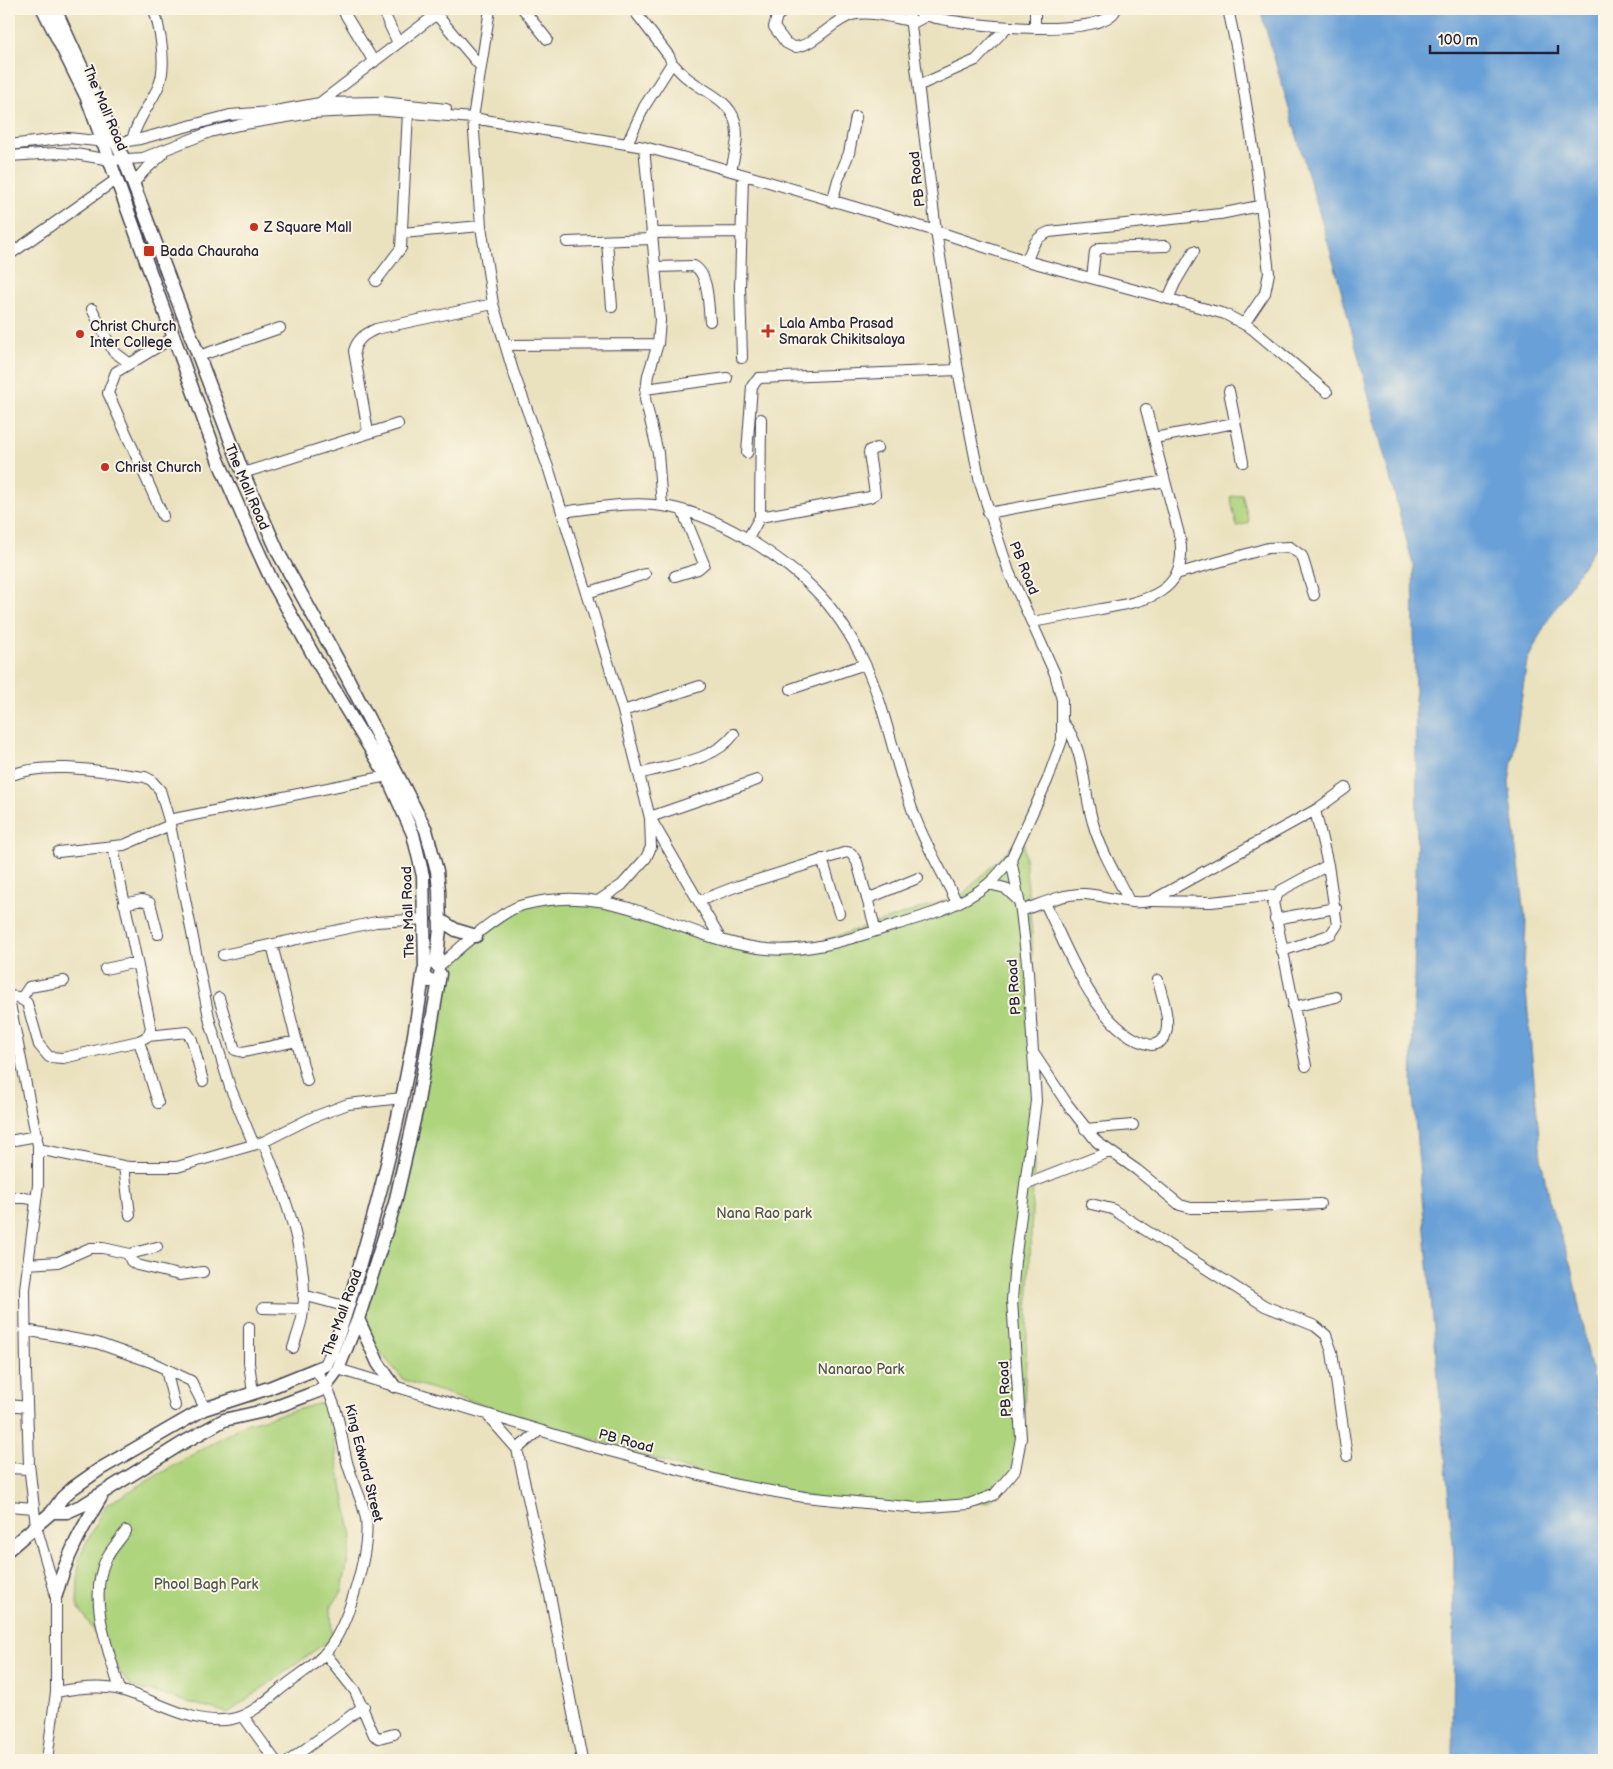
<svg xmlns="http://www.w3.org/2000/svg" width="1613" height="1769" font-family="'Balsamiq Sans',sans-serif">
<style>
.green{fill:#afd47e;stroke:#687b5c}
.water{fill:#69a0d7;stroke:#466189}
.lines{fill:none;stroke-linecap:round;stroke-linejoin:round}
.minor-casing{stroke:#403f4f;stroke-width:12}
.major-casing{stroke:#403f4f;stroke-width:15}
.minor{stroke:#fff;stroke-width:10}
.major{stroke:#fff;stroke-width:12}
.poi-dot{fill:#c8321e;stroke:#fcf5e5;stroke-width:2}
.labels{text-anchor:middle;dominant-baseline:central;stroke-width:4;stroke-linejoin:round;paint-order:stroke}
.street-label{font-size:14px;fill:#22223b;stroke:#fcf5e5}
.poi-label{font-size:14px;fill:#22223b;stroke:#fcf5e5;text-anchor:start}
.park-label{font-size:14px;fill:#4c574f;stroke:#fcf5e5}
</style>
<rect width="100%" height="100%" fill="#fcf5e5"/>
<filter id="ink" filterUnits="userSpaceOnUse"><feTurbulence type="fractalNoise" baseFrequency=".02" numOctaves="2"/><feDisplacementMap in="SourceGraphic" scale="10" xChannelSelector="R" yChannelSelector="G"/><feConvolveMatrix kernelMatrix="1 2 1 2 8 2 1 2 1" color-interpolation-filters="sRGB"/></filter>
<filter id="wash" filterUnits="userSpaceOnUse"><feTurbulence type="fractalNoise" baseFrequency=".0096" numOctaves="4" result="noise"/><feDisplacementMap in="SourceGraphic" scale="20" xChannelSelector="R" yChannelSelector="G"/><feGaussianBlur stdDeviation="1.12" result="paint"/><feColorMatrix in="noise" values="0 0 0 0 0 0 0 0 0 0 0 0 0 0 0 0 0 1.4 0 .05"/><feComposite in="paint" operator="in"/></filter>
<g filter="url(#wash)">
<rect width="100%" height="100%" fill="#eae2bf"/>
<path class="green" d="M1242,494l7,29 -12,3 -7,-29z
M1023,835l9,101 3,201 -13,319 -33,46 -97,7 -151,-23 -337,-106 -28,-32 -11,-30 76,-348 36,-34 52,-31 53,-7 169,49 59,-2 152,-50z
M329,1401l7,54 16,82 -10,54 -11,16 1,31 -104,75 -98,-27 -53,-81 2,-48 27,-52 139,-81z"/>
<path class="water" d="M1260,9h344v528l-12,14 -46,72 -19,38 -18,121 17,141 -2,44 17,191 8,43 22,65 30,154 3,38v302h-151l1,-204 -42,-471 5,-261 -4,-259 -78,-298z"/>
</g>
<g filter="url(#ink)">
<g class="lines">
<g class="minor-casing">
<path id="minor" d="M342,9l32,53
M382,9l16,34
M490,9l-17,109 8,108 12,78 20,67 36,99 38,123 36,118 27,107 1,29 -5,11 -24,27 -21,14
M523,9l24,30
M787,9l-10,7 -3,11 12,16 8,4c19,0 39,-27 58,-32 18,-5 41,3 59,6
M1228,9l11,51 18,112 12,101 -4,20 -21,31
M436,14l45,53
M929,16c29,9 175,25 187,-7
M911,24l28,-15
M1035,28v-19
M672,63c5,5 9,10 14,14 15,13 43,22 49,44 5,15 -1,35 -4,50
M920,85l56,-25 30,-32
M321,102l122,-93
M132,140c5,-21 19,-36 27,-55 8,-21 1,-55 -5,-76
M627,144l17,-37 28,-44 -3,-7 -36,-47
M9,145l59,-7 48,5 24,-4 90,-24 40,-3 50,-9 62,-1 64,7
M9,156l48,-3 18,1 36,6 32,-2 67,-26 29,-7 72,-12 64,-3 98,8 171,29 53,14 239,70 91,30 198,53 26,14 76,64
M133,184l11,-13 18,-16
M832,202l6,-22 11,-27 7,-36
M402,233l79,-7
M651,233l91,-1
M607,241l5,66
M567,242l85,-3
M9,255l108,-76
M1027,261c5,-14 7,-23 22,-29l171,-18 39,-8
M655,267l39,-1c15,8 14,39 16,55
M1092,278l3,-26 5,-4 66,-2
M376,281l25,-33 7,-135
M1168,299l7,-16 19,-32
M92,309l21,42 16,12
M658,344l-10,31 -3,24 13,54 4,53
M505,345l153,-1 2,-24 -16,-173
M199,356l81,-28
M742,358l-2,-71 3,-112
M645,389l82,-11
M1229,391l14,71
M368,432l-14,-81c3,-12 11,-17 22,-22l117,-25
M1154,438l81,-15
M747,453l5,-67 7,-8 199,-8
M243,473l155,-49
M562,512c33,-4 68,-11 101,-6 51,7 114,47 151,83 21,21 38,48 51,75 20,43 28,91 44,136 11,36 32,69 48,103
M988,513l177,-32
M163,516l-55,-123 8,-21 58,-35
M760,517l1,-98
M747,540l13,-23 110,-20 5,-3 -6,-41 1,-3 7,-2
M1176,574l92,-26 22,-1 12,9 12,39
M675,576l23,-7 6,-5 -22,-54
M587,593l58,-19
M1032,622c23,-4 46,-8 69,-13 44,-8 88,-15 79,-71l-34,-129
M791,689l74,-25
M623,711l77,-25
M1064,724c20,22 20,70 29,99 8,28 23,52 36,78
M639,774c31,-9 76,-13 95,-40
M9,776c37,-16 97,-4 136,1l6,3 9,10 9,30 41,202 20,65 24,58
M650,817l107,-37
M169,820l223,-45
M652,821l68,117
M58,852l66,-7 46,-20
M822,859l17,54
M989,884l16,4 14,13
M867,899l51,-21
M699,901l36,-14 112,-35 4,1 6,9 19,69
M1152,901l59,1 65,-7
M1045,903c23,46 51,129 106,142 29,-4 11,-47 7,-65
M124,904l18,-4 8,3 8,31
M1021,911c20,-7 42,-18 64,-17 21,1 45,12 66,7l166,-92 29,-21
M1275,919l61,-11
M272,945l35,136
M1282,951l44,-15 5,-2 6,-9 -9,-60 -13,-55
M223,955l153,-33 49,-3
M438,967c19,-17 62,-56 85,-62 93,-25 150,31 235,43 47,7 93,-9 137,-23 31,-9 68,-20 93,-41 9,-7 16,-17 23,-25
M105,969l32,-7
M9,996l9,1 9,6 12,42 10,12 14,1 76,-17 9,-5 3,-8 -38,-180
M219,998l16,52 8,2 54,-11
M9,999l29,146v40l-13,104 1,83 3,92 7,62 20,69v97l-9,68
M21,999l8,-12 35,-6
M1293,1007l43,-10
M148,1036l39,-4 5,8 11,41
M139,1041l19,62
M1032,1051l36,54 29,37 40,28 43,35 11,3h39l90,-4
M1306,1066l-33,-164 7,-11 48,-26
M1085,1129l48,-4
M9,1141l28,-5
M263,1142c20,49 49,122 39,176 -2,10 -6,20 -9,30
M38,1149l90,18h49l86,-25 48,-24 37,-14 54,-6
M124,1166l6,49
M1025,1185l84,-33
M9,1198h17l10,2
M1091,1204l21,5 153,97 50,20 11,9 6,17 15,104
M128,1254l3,7 6,4 42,10 24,-3
M27,1264l31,-2 32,-14h13l27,6 27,-7
M303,1295l45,12
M263,1308l40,1
M249,1327v36l4,30
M25,1330l72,13 54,19 40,19 14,27
M338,1369l260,79 139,37 67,12 113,11 52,-4 25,-9 21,-25 6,-32 -9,-138 3,-39 21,-160 -8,-129 -7,-61 -10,-52 36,-78 15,-41v-40l-7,-26 -46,-102 -29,-89 -22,-113 -22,-139 -27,-222
M166,1370l9,36
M9,1405l18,2
M488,1416l29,33 34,151 31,160
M517,1449l22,-18
M9,1468l20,1
M9,1506l25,2
M325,1653l30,38 19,44 5,3 15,-4
M120,1690c-11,-39 -33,-91 -14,-131 5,-10 14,-19 20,-28
M56,1692c21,-4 44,-7 64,-2 37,10 72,36 112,29 21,-4 38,-22 54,-34 14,-11 30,-20 41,-34 21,-25 43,-99 39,-132 -3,-19 -14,-38 -19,-57 -9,-39 -7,-56 -31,-92
M243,1716l32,44
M290,1760l74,-54"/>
</g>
<g class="major-casing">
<path id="major" d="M43,9l44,89 132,364 35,80 18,39 43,77 72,118 26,58 10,42 2,91 -2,8 6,6h6l4,-3
M55,9l70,153 118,311 36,81 67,121 80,155 11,41 2,19 1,39 -4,36
M439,919l17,11 20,6
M358,1319l20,44 16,23
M52,1512h15l16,-7 98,-61 43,-24 44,-10 51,-19 7,-6 12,-16 20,-50 37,-116 22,-96 23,-133
M9,1549l43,-37 10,-14 11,-10 27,-19 104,-60 65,-21 57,-23c17,-37 27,-76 38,-115 26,-90 47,-182 59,-275
M56,1595c10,-38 25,-65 45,-98"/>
</g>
<use href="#minor" class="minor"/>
<use href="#major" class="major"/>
</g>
</g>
<g class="poi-dot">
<circle cx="254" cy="227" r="5"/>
<rect x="143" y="245" width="12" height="12" rx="2.5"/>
<path d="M765.5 323.5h5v5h5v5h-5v5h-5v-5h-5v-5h5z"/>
<circle cx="80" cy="334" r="5"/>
<circle cx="105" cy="467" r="5"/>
</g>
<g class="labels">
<g class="street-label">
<text transform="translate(105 108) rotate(67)">The Mall Road</text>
<text transform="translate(917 179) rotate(-96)">PB Road</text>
<text transform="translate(247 487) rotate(67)">The Mall Road</text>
<text transform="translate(1024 568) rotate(68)">PB Road</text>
<text transform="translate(408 912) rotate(-92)">The Mall Road</text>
<text transform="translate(1014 987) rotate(-94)">PB Road</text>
<text transform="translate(342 1313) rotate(-70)">The Mall Road</text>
<text transform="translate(1005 1389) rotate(-93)">PB Road</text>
<text transform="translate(626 1441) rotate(15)">PB Road</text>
<text transform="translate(364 1463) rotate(76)">King Edward Street</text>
</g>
<g class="poi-label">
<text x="264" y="227">Z Square Mall</text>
<text x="160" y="251">Bada Chauraha</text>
<text x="779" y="323">Lala Amba Prasad<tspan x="779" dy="16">Smarak Chikitsalaya</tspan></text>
<text x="90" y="326">Christ Church<tspan x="90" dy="16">Inter College</tspan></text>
<text x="115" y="467">Christ Church</text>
</g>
<g class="park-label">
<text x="764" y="1213">Nana Rao park</text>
<text x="861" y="1369">Nanarao Park</text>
<text x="206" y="1584">Phool Bagh Park</text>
</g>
</g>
<rect width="1613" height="1769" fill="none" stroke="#fcf5e5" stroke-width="30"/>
<path d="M1430 45v8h128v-8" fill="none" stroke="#22223b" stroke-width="2.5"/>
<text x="1438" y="45" font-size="15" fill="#22223b" stroke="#fcf5e5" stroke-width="4" paint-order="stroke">100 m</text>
</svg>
